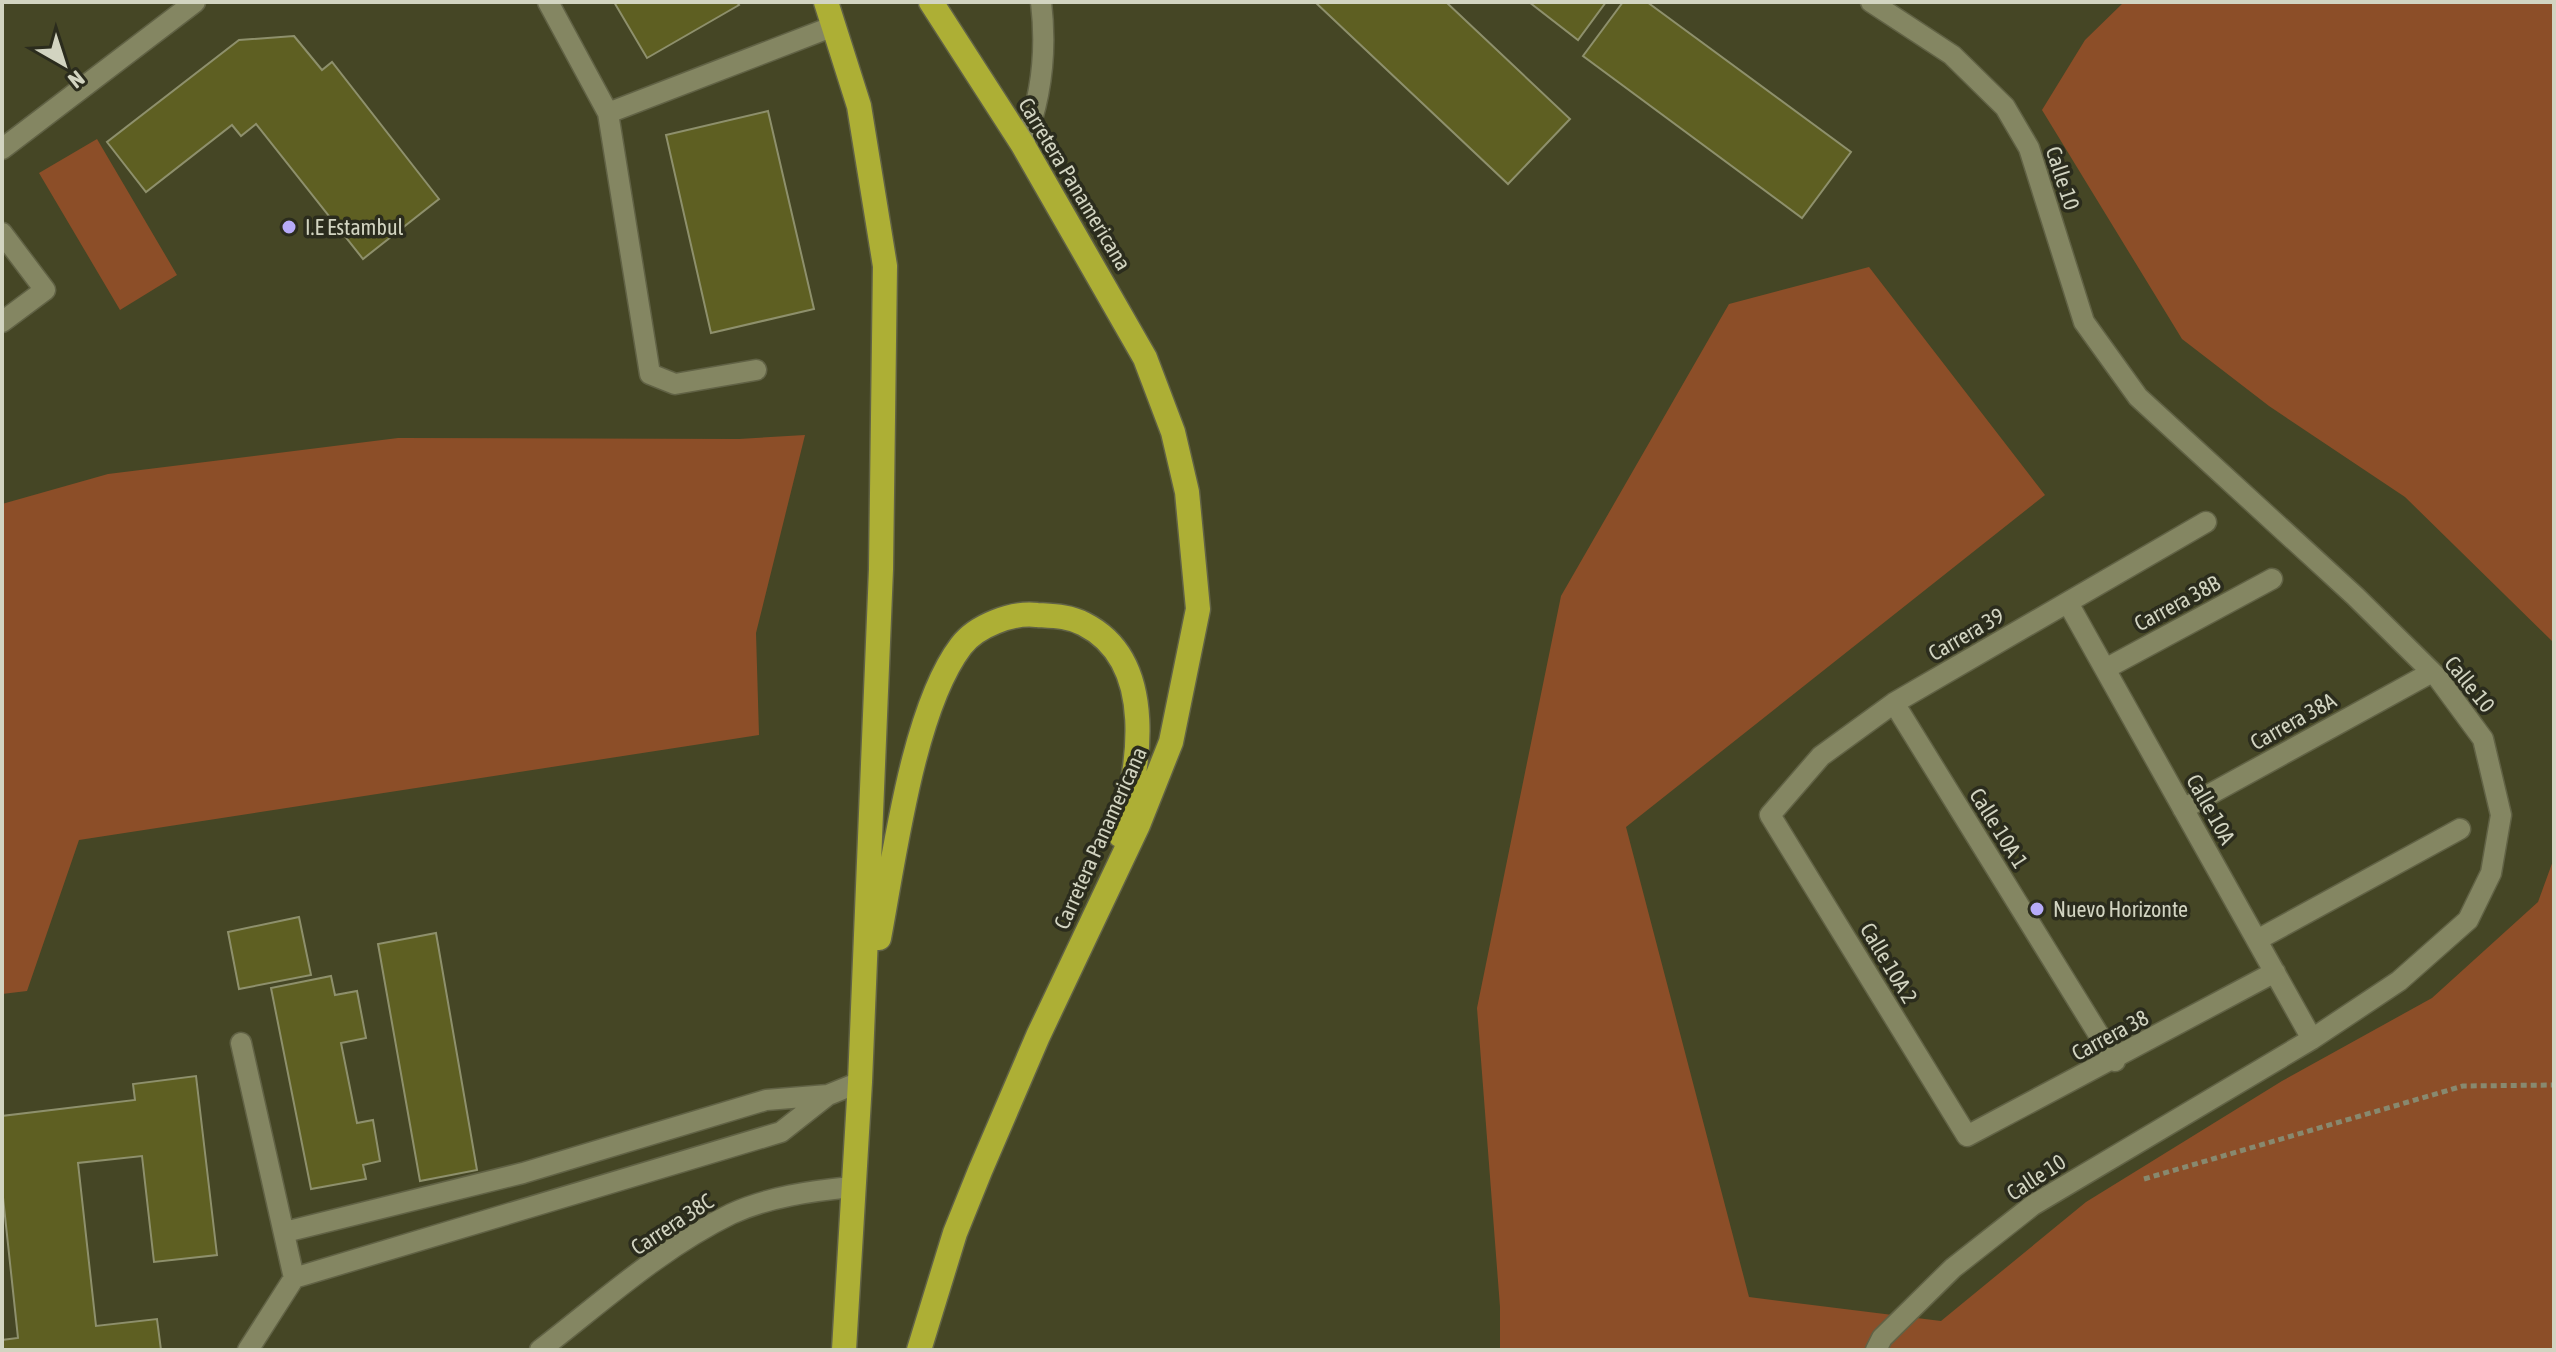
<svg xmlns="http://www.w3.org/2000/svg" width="2556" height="1352" font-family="'Asap Condensed',sans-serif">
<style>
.green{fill:#8c4e28}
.building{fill:#5e5f22;stroke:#8e906c;stroke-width:2}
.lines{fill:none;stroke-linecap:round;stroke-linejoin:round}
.minor-casing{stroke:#616245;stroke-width:23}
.highway-casing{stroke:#616245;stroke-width:27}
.path{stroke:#88896f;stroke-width:5;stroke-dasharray:6 4;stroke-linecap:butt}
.minor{stroke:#848662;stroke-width:20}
.highway{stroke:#adaf35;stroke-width:24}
.poi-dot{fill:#b7abf8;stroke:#2b2c1d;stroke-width:3}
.labels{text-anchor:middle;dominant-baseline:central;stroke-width:7;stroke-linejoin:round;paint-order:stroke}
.street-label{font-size:22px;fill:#d2d4c1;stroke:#2b2c1d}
.poi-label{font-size:22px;fill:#d2d4c1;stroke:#2b2c1d;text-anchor:start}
</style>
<rect width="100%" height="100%" fill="#454625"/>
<path class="green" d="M2124,2h430v641l-149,-146 -136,-91 -87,-67 -140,-229 43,-70z
M97,139l80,136 -57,35 -81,-137z
M1869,267l176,228 -419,332 123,470 192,24 145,-119 196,-121 150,-83 106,-96 16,-44v492h-1054v-43l-23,-299 84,-412 168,-292z
M805,435l-49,198 3,102 -680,105 -52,151 -25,3v-490l106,-30 290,-36 341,1z"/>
<path class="building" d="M614,2h123l2,3 -92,53z
M1315,2h131l124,117 -62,65z
M1529,2h77l-28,38z
M1623,2h24l204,150 -49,66 -219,-162z
M294,36l28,34 10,-8 107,137 -76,60 -107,-135 -15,12 -9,-11 -86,67 -39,-50 132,-102z
M768,111l46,198 -103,24 -45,-198z
M299,917l12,58 -72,14 -11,-57z
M436,933l41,237 -57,11 -42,-237z
M331,976l4,19 22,-4 9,47 -25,5 16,80 16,-3 7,41 -17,4 3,14 -55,10 -40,-201z
M196,1076l21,179 -63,7 -12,-106 -64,7 18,163 61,-7 4,31h-159v-10l16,-2 -16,-150v-72l133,-16 -2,-16z"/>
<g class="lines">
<g class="minor-casing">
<path id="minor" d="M548,2l60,111 226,-87
M1871,2l81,53 53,52 24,41 55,174 54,75 217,199 83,82 45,61 18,76 -10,58 -23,47 -69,61 -87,58 -279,166 -80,63 -71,70 -6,12
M608,113l42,261 25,10 81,-14
M1023,145c19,-47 24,-93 18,-143
M2,149l193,-147
M2,233l43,57 -43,32
M2206,522l-312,181 -73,53 -51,59 197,321 308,-164
M2068,603l244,436
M2105,669l167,-90
M1894,703l221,358
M2183,809l242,-133
M2257,940l203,-111
M241,1043l53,235 -46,72
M285,1232l238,-59 243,-73 62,-5
M294,1278l487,-146 47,-37 32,-13
M540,1350c61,-47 121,-102 191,-136 37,-17 80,-23 120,-27"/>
</g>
<g class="highway-casing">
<path id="highway" d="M826,2l33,104 26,160 -4,303 -21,513 -16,268
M879,938c15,-79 34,-229 82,-292 15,-20 51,-34 76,-31 16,1 32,1 47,9 75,38 55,147 36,211
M919,1350l36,-117 25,-62 58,-135 100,-211 33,-83 27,-133 -11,-117 -14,-60 -28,-74 -122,-213 -92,-143"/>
</g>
<path class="path" d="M2144,1179l319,-93 91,-1"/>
<use href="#minor" class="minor"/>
<use href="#highway" class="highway"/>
</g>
<g class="poi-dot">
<circle cx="289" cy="227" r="8"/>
<circle cx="2037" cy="909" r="8"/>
</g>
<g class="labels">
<g class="street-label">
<text transform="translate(2063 178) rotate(72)">Calle 10</text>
<text transform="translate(1075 184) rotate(59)">Carretera Panamericana</text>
<text transform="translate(2177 603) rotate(-28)">Carrera 38B</text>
<text transform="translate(1966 634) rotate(-30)">Carrera 39</text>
<text transform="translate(2470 684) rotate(51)">Calle 10</text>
<text transform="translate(2293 721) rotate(-29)">Carrera 38A</text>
<text transform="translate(2211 809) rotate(61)">Calle 10A</text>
<text transform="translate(1999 828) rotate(58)">Calle 10A 1</text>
<text transform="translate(1100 838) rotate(-66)">Carretera Panamericana</text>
<text transform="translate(1889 963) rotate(59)">Calle 10A 2</text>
<text transform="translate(2110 1035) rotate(-28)">Carrera 38</text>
<text transform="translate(2036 1177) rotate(-33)">Calle 10</text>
<text transform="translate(672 1224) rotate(-33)">Carrera 38C</text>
</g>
<g class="poi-label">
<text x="305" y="227">I.E Estambul</text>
<text x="2053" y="909">Nuevo Horizonte</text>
</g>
</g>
<rect width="2556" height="1352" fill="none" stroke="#d2d4c1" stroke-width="8"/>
<g transform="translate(64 64) rotate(141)" stroke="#2b2c1d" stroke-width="6" paint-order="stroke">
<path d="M0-6L14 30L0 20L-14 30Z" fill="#d2d4c1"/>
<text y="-12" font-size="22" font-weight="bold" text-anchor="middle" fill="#d2d4c1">N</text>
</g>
</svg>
